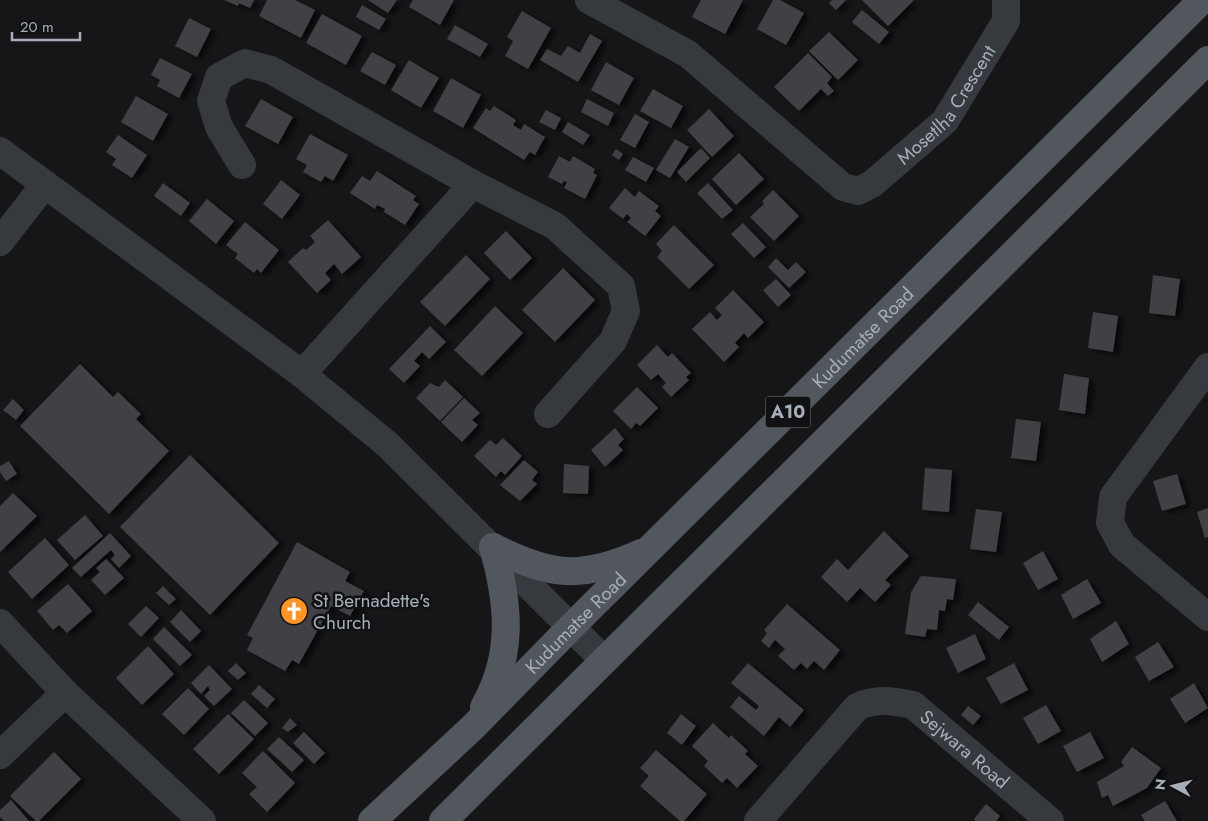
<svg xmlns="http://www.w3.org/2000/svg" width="1208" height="821" font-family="Jost,sans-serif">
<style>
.building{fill:#404145;filter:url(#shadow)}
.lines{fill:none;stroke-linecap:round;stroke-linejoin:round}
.minor{stroke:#36393d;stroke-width:28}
.major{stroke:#52565d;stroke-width:28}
.labels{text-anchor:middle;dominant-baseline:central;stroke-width:5;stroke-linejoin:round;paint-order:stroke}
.shield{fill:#111113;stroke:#798087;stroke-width:1}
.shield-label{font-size:18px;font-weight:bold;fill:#a6afb9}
.street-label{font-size:19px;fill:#a6afb9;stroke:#111113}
.poi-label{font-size:19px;fill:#a6afb9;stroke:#111113;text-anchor:start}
</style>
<defs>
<filter id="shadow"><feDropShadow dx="5.5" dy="3" stdDeviation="2.5" flood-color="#0009"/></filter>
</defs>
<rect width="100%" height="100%" fill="#161618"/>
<path class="building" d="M224,0h30l-4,8 -11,-5 -1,3z
M267,0h28l20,10 -14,28 -42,-22z
M368,0h29l-9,13z
M413,0h41l-14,25 -31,-18z
M701,0h42l-18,34 -33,-17z
M773,0h7l24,13 -18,32 -29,-16z
M832,0h14l-10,10 -7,-7z
M862,0h52l-26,26z
M362,5l24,14 -7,11 -23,-13z
M862,10l27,22 -10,12 -27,-22z
M522,11l29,17 -23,41 -23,-13 8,-15 -6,-4z
M322,14l40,22 -16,29 -40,-22z
M189,18l22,11 -14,28 -22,-11z
M455,25l33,19 -8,13 -33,-18z
M829,32l29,28 -20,20 -29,-29z
M590,34l12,7 -24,41 -38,-22 7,-11 14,7 7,-10 12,7z
M372,52l24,13 -11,20 -25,-14z
M808,53l24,24 -5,6 7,8 -6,5 -7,-7 -22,22 -25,-24z
M160,58l32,16 -13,24 -22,-12 3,-6 -9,-5z
M409,60l30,18 -18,30 -30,-18z
M606,62l28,16 -15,27 -28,-15z
M451,78l30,17 -18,33 -30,-17z
M653,89l30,17 -12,22 -31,-17z
M136,96l32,18 -15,27 -32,-19z
M261,99l32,18 -15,27 -33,-18z
M587,99l27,14 -6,13 -27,-14z
M494,106l22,14 -3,5 8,5 3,-6 21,13 -10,18 -5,-3 -6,8 -51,-32 13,-20 4,3z
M709,109l25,27 -22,21 -25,-27z
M546,110l15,8 -6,12 -16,-8z
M635,114l14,8 -14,26 -15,-8z
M568,122l22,13 -7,10 -21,-13z
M310,134l38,21 -15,26 -8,-5 -4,6 -18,-10 4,-7 -11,-6z
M118,135l29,20 -15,23 -20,-13 4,-6 -10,-7z
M675,139l14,8 -19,31 -14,-8z
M701,148l9,10 -24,24 -9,-10z
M616,149l7,5 -4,6 -7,-5z
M739,153l25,26 -28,26 -24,-26z
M559,156l11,6 3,-6 22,13 -2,4 4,2 -12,24 -21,-11 3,-6 -3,-1 -2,3 -14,-7z
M633,157l21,11 -8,14 -21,-12z
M377,171l39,25 -3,4 6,4 -14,21 -21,-13 1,-3 -8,-4 -2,4 -25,-16 12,-17 8,5z
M281,180l19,15 -18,24 -19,-15z
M163,183l27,20 -9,13 -27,-20z
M708,183l25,27 -11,9 -25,-26z
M625,188l10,9 4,-6 20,15 -4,5 6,5 -16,20 -18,-14 4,-4 -4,-4 -4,5 -14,-11z
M773,190l26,26 -25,25 -24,-24 14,-13 -2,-3z
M207,199l27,22 -18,23 -27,-23z
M328,220l33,37 -19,17 -8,-10 -9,9 6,7 -14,13 -29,-31 15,-14 3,2 9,-8 -5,-6z
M245,222l34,28 -18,23 -4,-4 -3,4 -19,-15 3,-4 -12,-9z
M743,223l23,24 -12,11 -23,-24z
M674,225l40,40 -25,24 -32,-32 5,-6 -6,-7z
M506,231l26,27 -22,22 -26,-27z
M466,255l24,24 -45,47 -25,-24z
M776,258l12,12 8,-8 10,10 -17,16 -21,-21z
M563,268l32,32 -40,42 -33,-32z
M1153,275l27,4 -5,37 -26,-3z
M776,279l15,16 -13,12 -15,-17z
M733,290l31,32 -16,16 -4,-5 -9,10 4,4 -15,15 -32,-33 18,-17 7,8 5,-5 -7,-7z
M495,306l28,27 -41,43 -28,-26z
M1093,312l25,4 -5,36 -25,-4z
M430,326l16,16 -17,17 -7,-7 -8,9 6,5 -16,17 -15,-14z
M657,345l11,12 4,-4 19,20 -5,4 3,3 -18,17 -9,-10 4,-4 -8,-9 -7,6 -14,-15z
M80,364l33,33 5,-5 23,22 -5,5 33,32 -60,63 -89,-88z
M1064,374l25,4 -4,36 -26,-4z
M445,380l18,17 -23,24 -24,-23 14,-15 9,4z
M637,387l21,21 -18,18 -4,-3 -5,6 -18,-18z
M464,398l16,15 -8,7 6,5 -16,17 -21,-20z
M13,399l11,11 -8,10 -13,-10z
M1016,419l25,3 -5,39 -25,-3z
M615,428l9,11 -6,6 5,5 -18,17 -14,-17z
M503,438l19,18 -17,19 -4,-4 -5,6 -22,-21 16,-16 6,5z
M190,455l89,88 -69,72 -90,-88z
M524,460l14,12 -6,8 5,4 -17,17 -20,-16z
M9,461l8,13 -11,7 -6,-9v-6z
M564,464l25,2 -1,28 -25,-1z
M925,468l27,2 -3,42 -27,-2z
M1177,474l9,30 -24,7 -9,-30z
M13,493l24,23 -37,36v-46z
M1208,508v29l-3,1 -8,-26z
M976,509l26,3 -6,40 -26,-3z
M85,515l18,21 -28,24 -18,-20z
M884,531l25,25 -24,24 6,5 -16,17 -15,-14 -13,14 -26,-25 16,-18 11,11z
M110,533l21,23 -12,12 -8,-9 4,-4 -4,-5 -30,27 -9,-9z
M45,538l24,27 -37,34 -24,-27z
M297,542l53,30 -5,9 19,10 -14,25 -19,-10 -32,58 -7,-4 -7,11 -38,-21 6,-12 -6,-3z
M1043,551l15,28 -20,11 -15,-27z
M106,559l18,19 -19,17 -14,-15 9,-8 -4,-4z
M921,576l35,3 -3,21 -6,-1 -2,12 -6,-1 -2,20 -10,-1 -2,8 -20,-3 6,-42z
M1087,579l14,24 -28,16 -12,-24z
M68,584l24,27 -25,22 -8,-8 -6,5 -16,-19z
M163,586l13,13 -7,6 -13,-12z
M978,602l31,25 -10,13 -31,-25z
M787,604l53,46 -16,20 -10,-9 -7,8 -6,-6 -7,7 -16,-14 7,-7 -10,-9 -6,8 -8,-7 6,-8 -3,-3z
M146,606l13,12 -18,19 -13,-13z
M181,610l20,21 -11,11 -20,-20z
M1116,621l13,23 -27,18 -12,-23z
M164,627l28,28 -12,11 -27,-27z
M975,634l11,25 -28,14 -12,-25z
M1158,642l16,25 -25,14 -14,-24z
M148,646l26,28 -32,31 -26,-27z
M236,663l10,10 -8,7 -10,-9z
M748,663l56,47 -14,17 -11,-10 -15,19 -34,-29 9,-11 17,14 3,-4 -28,-23z
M1014,663l14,27 -27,14 -15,-26z
M209,665l23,24 -18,17 -10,-10 6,-6 -2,-4 -7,8 -10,-11z
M1194,683l14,25 -23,15 -15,-24z
M259,685l16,14 -8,9 -16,-14z
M188,688l21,21 -25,26 -22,-21z
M244,700l24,23 -13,13 -24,-23z
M1046,705l15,26 -23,13 -15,-26z
M968,706l13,10 -8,9 -12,-10z
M228,714l26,25 -35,35 -26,-25z
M681,714l15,12 -14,19 -15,-12z
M290,718l7,7 -9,7 -6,-4z
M713,723l16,15 2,-3 17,16 -3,3 13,12 -21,22 -10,-10 -5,5 -18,-17 4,-5 -16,-15z
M304,732l21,21 -11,11 -21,-21z
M1090,732l14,26 -27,14 -14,-26z
M279,737l25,23 -12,12 -25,-23z
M1132,747l29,21 -14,20 -34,18 -5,-11 -6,3 -5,-16 27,-16 -3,-4z
M656,750l51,44 -23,27h-4l-40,-35 9,-10 -9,-8z
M263,751l32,32 -28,29 -18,-18 8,-7 -15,-14z
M54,752l27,27 -42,42h-3l-26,-25z
M11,800l18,21h-25l-4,-4v-7z
M1165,801l12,20h-32l-4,-6z
M986,804l14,12 -4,5h-20l-2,-2z"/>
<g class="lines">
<g class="minor">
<path id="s1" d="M589,0l99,54 155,133 15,4 14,-7 73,-63 61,-100v-21"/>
<path d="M0,151l302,223 86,71 216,215"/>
<path d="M242,165l-23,-38 -8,-26 8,-24 26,-14 26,7 202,114 82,42 66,60 5,25 -13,30 -65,73"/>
<path d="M0,242l45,-58"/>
<path d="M1208,367l-95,130 -3,26 12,22 86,72"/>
<path d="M302,374l171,-190"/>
<path d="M0,623l65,70 137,128"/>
<path d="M0,755l65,-62"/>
<path id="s2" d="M758,821l99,-114c20,-9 35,-6 56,-2l137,116"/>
</g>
<g class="major">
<path d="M493,547c57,29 88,33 148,6"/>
<path d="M484,707c30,-52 25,-104 9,-160"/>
<path id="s3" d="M372,821l101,-94 97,-99 632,-628"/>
<path d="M443,821l765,-761"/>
</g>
</g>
<defs>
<g id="church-disc" transform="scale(1.4375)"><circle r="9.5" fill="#ff9427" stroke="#111113"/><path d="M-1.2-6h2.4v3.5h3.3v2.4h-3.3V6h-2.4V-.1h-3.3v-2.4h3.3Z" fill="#fff"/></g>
</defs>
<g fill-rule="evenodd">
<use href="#church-disc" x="294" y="611"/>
</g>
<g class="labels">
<rect class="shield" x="765.5" y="396.5" width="45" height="31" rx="4"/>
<g class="shield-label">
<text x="788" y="412">A10</text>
</g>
<g class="street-label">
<text stroke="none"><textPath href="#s1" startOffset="458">Mosetlha Crescent</textPath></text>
<text stroke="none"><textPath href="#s3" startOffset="689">Kudumatse Road</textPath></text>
<text stroke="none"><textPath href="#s3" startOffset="284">Kudumatse Road</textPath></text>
<text stroke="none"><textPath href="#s2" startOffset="276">Sejwara Road</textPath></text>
</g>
<g class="poi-label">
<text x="313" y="600">St Bernadette's<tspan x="313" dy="22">Church</tspan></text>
</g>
</g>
<g transform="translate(1173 786) rotate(277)" stroke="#111113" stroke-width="4" paint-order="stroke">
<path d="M0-4L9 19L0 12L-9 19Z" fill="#a6afb9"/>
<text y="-8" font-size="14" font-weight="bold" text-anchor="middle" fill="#a6afb9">N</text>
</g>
<path d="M12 32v8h68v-8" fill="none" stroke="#a6afb9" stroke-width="2.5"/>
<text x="20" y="32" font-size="15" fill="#a6afb9" stroke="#111113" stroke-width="4" paint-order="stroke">20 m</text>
</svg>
